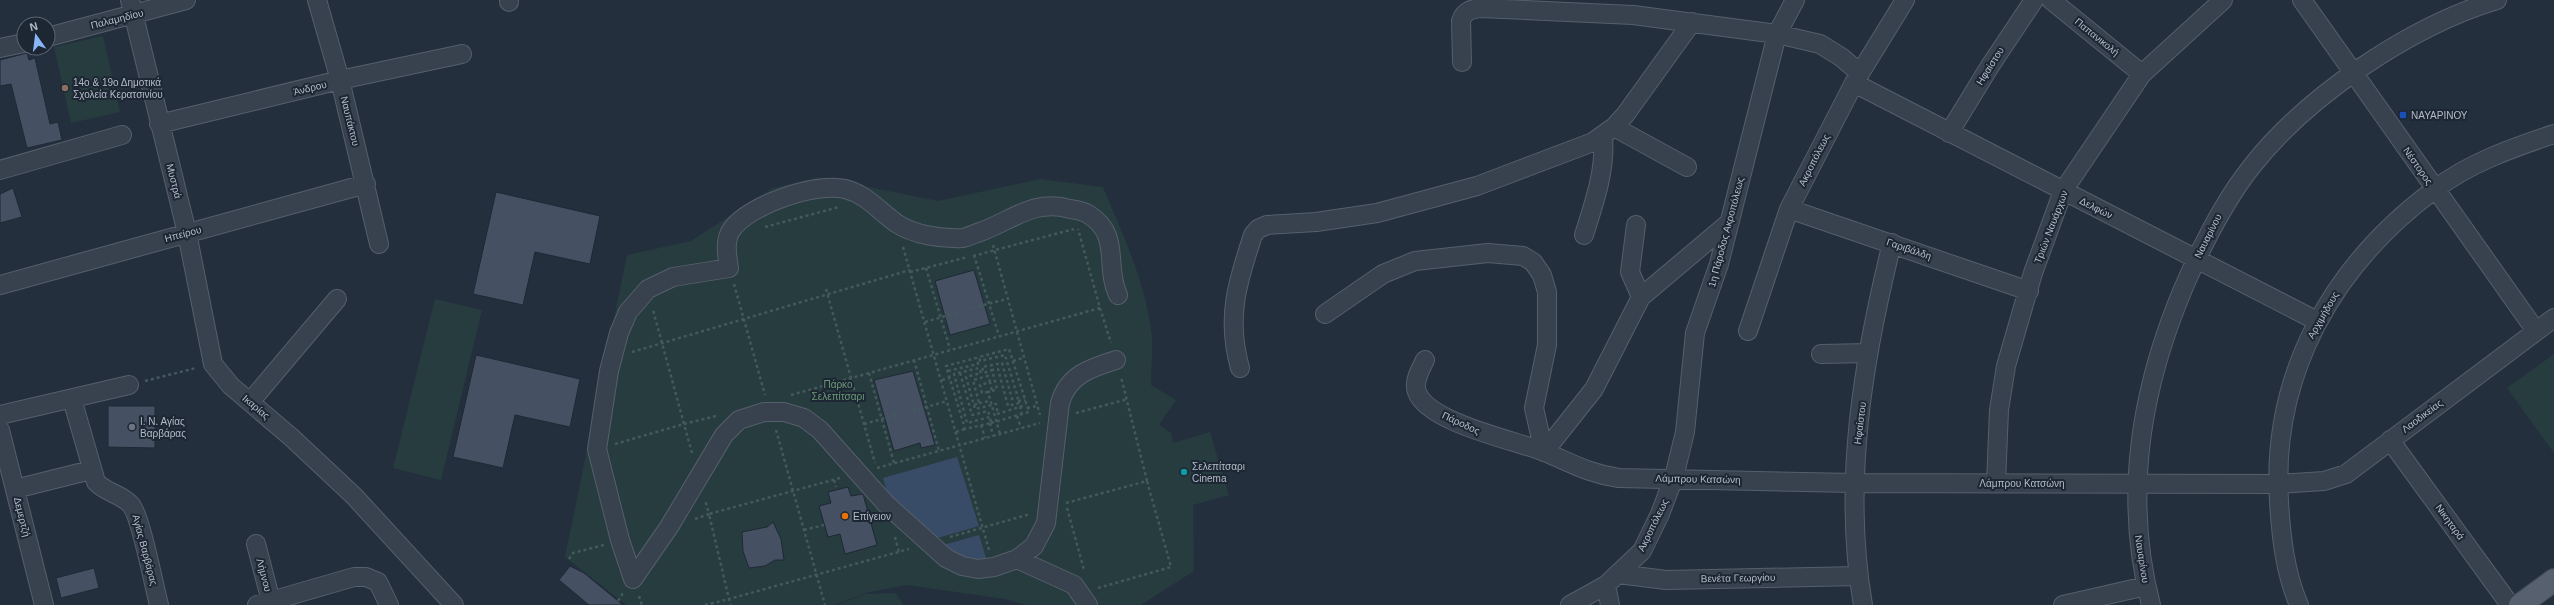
<svg xmlns="http://www.w3.org/2000/svg" width="2554" height="605" font-family="Arial,sans-serif">
<style>
.green{fill:#263c3f}
.water{fill:#394c67}
.building{fill:#455162;stroke:#1f2835}
.lines{fill:none;stroke-linecap:round;stroke-linejoin:round}
.minor-casing{stroke:#565f6c;stroke-width:20}
.major-casing{stroke:#414a57;stroke-width:24}
.path{stroke:#44595c;stroke-width:2.5;stroke-dasharray:3 3;stroke-linecap:butt}
.minor{stroke:#38414e;stroke-width:18}
.major{stroke:#56606e;stroke-width:22}
.education-dot{fill:#8d6e63;stroke:#1d2633;stroke-width:1.5}
.transit-dot{fill:#1a4fb4;stroke:#1d2633;stroke-width:1.5}
.worship-dot{fill:#6b7280;stroke:#1d2633;stroke-width:1.5}
.culture-dot{fill:#0f9aa8;stroke:#1d2633;stroke-width:1.5}
.food-dot{fill:#e8710a;stroke:#1d2633;stroke-width:1.5}
.labels{text-anchor:middle;dominant-baseline:central;stroke-width:4;stroke-linejoin:round;paint-order:stroke}
.street-label{font-size:10px;fill:#b4bcc9;stroke:#1d2633}
.poi-label{font-size:10px;fill:#b4bcc9;stroke:#1d2633;text-anchor:start}
.park-label{font-size:10px;fill:#6b9a76;stroke:#1d2633}
</style>
<rect width="100%" height="100%" fill="#242f3e"/>
<path class="green" d="M103,36l17,76 -49,11 -17,-76z
M818,177l120,24 102,-22 63,8c20,47 43,97 49,149 1,15 -1,33 -1,49l25,15 -17,25 12,8 2,10 37,-11 19,63 -36,10 1,66 -53,34h-115l-21,-6 -98,-14 -38,7 -34,13h-209l-61,-48 62,-302 64,-14 82,-53z
M435,299l47,11 -41,170 -48,-12z
M2554,354v99l-47,-65z
M896,593l7,12h-66l28,-11z"/>
<path class="water" d="M957,457l22,69 -45,13 -47,-47 -4,-14z
M979,535l8,26 -30,-2 -17,-13z"/>
<path class="building" d="M27,53l2,7 6,-2 15,66 8,-2 4,18 -35,8 -16,-64 -11,2v-26z
M13,188l9,29 -22,6v-29z
M496,192l104,24 -10,48 -55,-12 -12,53 -50,-11z
M974,270l16,54 -40,11 -15,-54z
M476,355l104,24 -10,48 -55,-12 -12,53 -50,-11z
M913,371l22,74 -14,3 -1,-5 -26,8 -20,-71z
M108,406h47v42l-47,-1z
M848,487l3,9 12,-2 14,51 -32,9 -5,-20 -12,3 -9,-31 12,-3 -3,-11z
M773,522l8,17 3,21h-9l-10,6 -16,2 -6,-17 -1,-19 25,-5z
M570,566l14,7 39,32h-34l-30,-25z
M94,568l5,20 -38,10 -5,-20z"/>
<g class="lines">
<g class="minor-casing">
<path id="minor" d="M130,0l57,233 26,131 18,22 60,51 63,59 100,109
M317,0l23,80 39,164
M509,0v2
M2051,0l91,74
M2302,0l234,331
M48,37l138,-37
M0,48l24,-5
M1462,62l-1,-41c3,-10 10,-12 20,-13l152,7 144,19 43,10 21,13 19,16
M1854,83l463,238
M159,124l181,-44 122,-26
M1614,127l73,40
M1949,133l41,-67 44,-66
M0,170l122,-35
M1789,209l240,82
M1636,225l-6,47 11,25
M1584,235c10,-32 22,-65 19,-99
M0,285l366,-101
M1325,314l58,-40 32,-13 73,-8 35,3 10,6 9,13 5,17v53l-13,63 10,44
M1748,331l41,-122 65,-126 51,-83
M1821,354l47,-1
M1425,360c-5,10 -12,22 -8,32 11,31 100,49 128,60 26,11 45,22 74,26l234,5 425,1 46,-3 22,-7 208,-156
M1240,368c-14,-50 -3,-85 13,-133l5,-6 9,-4 49,-3 61,-9 100,-27 116,-44 21,-15 11,-12 67,-93
M72,399l24,83c10,11 26,12 35,23 10,12 23,81 28,100
M250,402l87,-103
M0,415l129,-30
M0,430l44,175
M2390,440l120,165
M1544,452l50,-63 47,-92 89,-75
M1996,483l3,-73 7,-44 27,-93 30,-82 79,-117 81,-74
M15,489l76,-19
M256,544l16,61
M1017,559l17,-13 12,-23 14,-120c8,-28 30,-35 56,-43
M1618,574l48,6 192,-4
M633,579l-13,-39 -23,-91 12,-78 10,-38 9,-21 20,-23 25,-12 56,-9c-2,-13 -5,-28 3,-39 17,-24 84,-47 113,-40 21,5 34,22 51,34 18,12 45,16 67,15 5,-1 11,-4 17,-6 31,-11 55,-34 90,-23 6,1 13,2 18,5 34,21 16,51 30,81
M633,579l36,-52 55,-92 15,-15 25,-8h20l20,6 16,12 66,74 60,54 16,8 16,3 16,-2 23,-8 57,26 14,20
M1606,585l4,20
M257,605l97,-28h12l12,5 11,23
M1570,605l36,-20 36,-34 18,-37 14,-37 11,-45 10,-99 24,-69 58,-230 18,-34
M1863,605c-21,-121 0,-245 29,-362
M2063,605l83,-19
M2151,605c-31,-119 -6,-238 46,-347 16,-33 32,-63 55,-92 56,-71 159,-140 245,-166
M2299,605c-14,-32 -18,-69 -20,-104 -8,-127 54,-236 155,-311 35,-27 78,-42 120,-56"/>
</g>
<g class="major-casing">
<path id="major" d="M2520,605l34,-25"/>
</g>
<path class="path" d="M765,227l74,-20
M993,245l47,170
M903,247l86,303
M974,255l25,81
M973,256l101,-27
M926,268l24,81
M910,272l58,-15
M734,284l31,111
M826,289l49,174
M972,308l35,-9
M1100,308l11,35
M925,322l31,-9
M632,352l278,-82
M914,360l25,91
M1013,361l10,-3
M948,371l30,-7 -2,-6 -30,8 19,63 26,-6 -1,-6
M869,373l25,90
M960,373l6,20
M942,380l8,-2
M145,381l51,-13
M992,391l5,-2 -5,-19 -8,3 -2,-6 20,-4 10,36 6,-1 -13,-43 -25,6 -1,-4 30,-8 20,63 -7,2 -3,-11 -11,3 -10,-37 -6,1
M988,392l-6,1 -2,-8 10,-3 2,9 -4,1 12,42
M791,395l309,-87 -22,-79
M967,397l5,18 16,-4 2,6 -23,6 -13,-49 25,-6 2,5 -15,4 8,28 5,-2 -6,-23 15,-4 2,6
M1018,401l7,-1
M979,403l11,-2
M974,405l1,4 21,-5 2,10
M1027,408l10,-2
M913,411l34,-10
M1076,413l52,-14
M997,414l29,-9
M1017,416l4,12
M990,423l3,13
M991,423l31,-9
M864,424l32,-9
M981,425l4,13
M776,430l49,175
M956,432l9,-3
M615,444l69,-20 -31,-114
M692,453l-8,-29 32,-8
M877,468l163,-45
M840,478l-131,36 20,85 180,-50
M834,480l2,7
M1066,503l81,-22 -26,-104
M1067,508l17,62
M695,519l14,-5 -4,-14
M804,530l20,-5
M895,537l4,15
M950,537l80,-23
M569,559l4,-6 31,-8
M1098,588l73,-21 -24,-86
M639,596l3,9
M618,601l5,-8
M705,605l24,-6 2,6"/>
<use href="#minor" class="minor"/>
<use href="#major" class="major"/>
</g>
<circle class="education-dot" cx="65" cy="88" r="4"/>
<rect class="transit-dot" x="2399" y="111" width="8" height="8" rx="2"/>
<circle class="worship-dot" cx="132" cy="427" r="4"/>
<circle class="culture-dot" cx="1184" cy="472" r="4"/>
<circle class="food-dot" cx="845" cy="516" r="4"/>
<g class="labels">
<g class="street-label">
<text transform="translate(117 19) rotate(-14)">Παλαμηδίου</text>
<text transform="translate(2097 37) rotate(39)">Παπανικολή</text>
<text transform="translate(1990 66) rotate(-58)">Ηφαίστου</text>
<text transform="translate(310 88) rotate(-14)">Άνδρου</text>
<text transform="translate(350 121) rotate(76)">Ναυπάκτου</text>
<text transform="translate(1814 160) rotate(-63)">Ακροπόλεως</text>
<text transform="translate(2418 166) rotate(55)">Νέστορος</text>
<text transform="translate(174 181) rotate(76)">Μυστρά</text>
<text transform="translate(2096 208) rotate(27)">Δελφών</text>
<text transform="translate(2051 227) rotate(-69)">Τριών Ναυάρχων</text>
<text transform="translate(1726 232) rotate(-75)">1η Πάροδος Ακροπόλεως</text>
<text transform="translate(183 234) rotate(-15)">Ηπείρου</text>
<text transform="translate(2208 236) rotate(-63)">Ναυαρίνου</text>
<text transform="translate(1909 249) rotate(19)">Γαριβάλδη</text>
<text transform="translate(2323 315) rotate(-60)">Αρχιμήδους</text>
<text transform="translate(256 407) rotate(40)">Ικαρίας</text>
<text transform="translate(2422 416) rotate(-37)">Λαοδικείας</text>
<text transform="translate(1461 423) rotate(25)">Πάροδος</text>
<text transform="translate(1860 423) rotate(-83)">Ηφαίστου</text>
<text transform="translate(1698 479) rotate(1)">Λάμπρου Κατσώνη</text>
<text x="2022" y="483">Λάμπρου Κατσώνη</text>
<text transform="translate(22 517) rotate(76)">Δεμερτζή</text>
<text transform="translate(2450 522) rotate(54)">Νικηταρά</text>
<text transform="translate(1653 525) rotate(-64)">Ακροπόλεως</text>
<text transform="translate(145 550) rotate(75)">Αγίας Βαρβάρας</text>
<text transform="translate(2142 559) rotate(81)">Ναυαρίνου</text>
<text transform="translate(264 575) rotate(75)">Λήμνου</text>
<text transform="translate(1738 578) rotate(-1)">Βενέτα Γεωργίου</text>
</g>
<g class="poi-label">
<text x="73" y="82">14ο &amp; 19ο Δημοτικά<tspan x="73" dy="12">Σχολεία Κερατσινίου</tspan></text>
<text x="2411" y="115">ΝΑΥΑΡΙΝΟΥ</text>
<text x="140" y="421">Ι. Ν. Αγίας<tspan x="140" dy="12">Βαρβάρας</tspan></text>
<text x="1192" y="466">Σελεπίτσαρι<tspan x="1192" dy="12">Cinema</tspan></text>
<text x="853" y="516">Επίγειον</text>
</g>
<g class="park-label">
<text x="838" y="384">Πάρκο<tspan x="838" dy="12">Σελεπίτσαρι</tspan></text>
</g>
</g>
<g transform="translate(36 36) rotate(346)"><circle r="19" fill="#1d2633" stroke="#59626f"/>
<path d="M0-3L7 15L0 10L-7 15Z" fill="#8ab4f8"/>
<text y="-6" font-size="11" font-weight="bold" text-anchor="middle" fill="#b4bcc9">N</text>
</g>
</svg>
